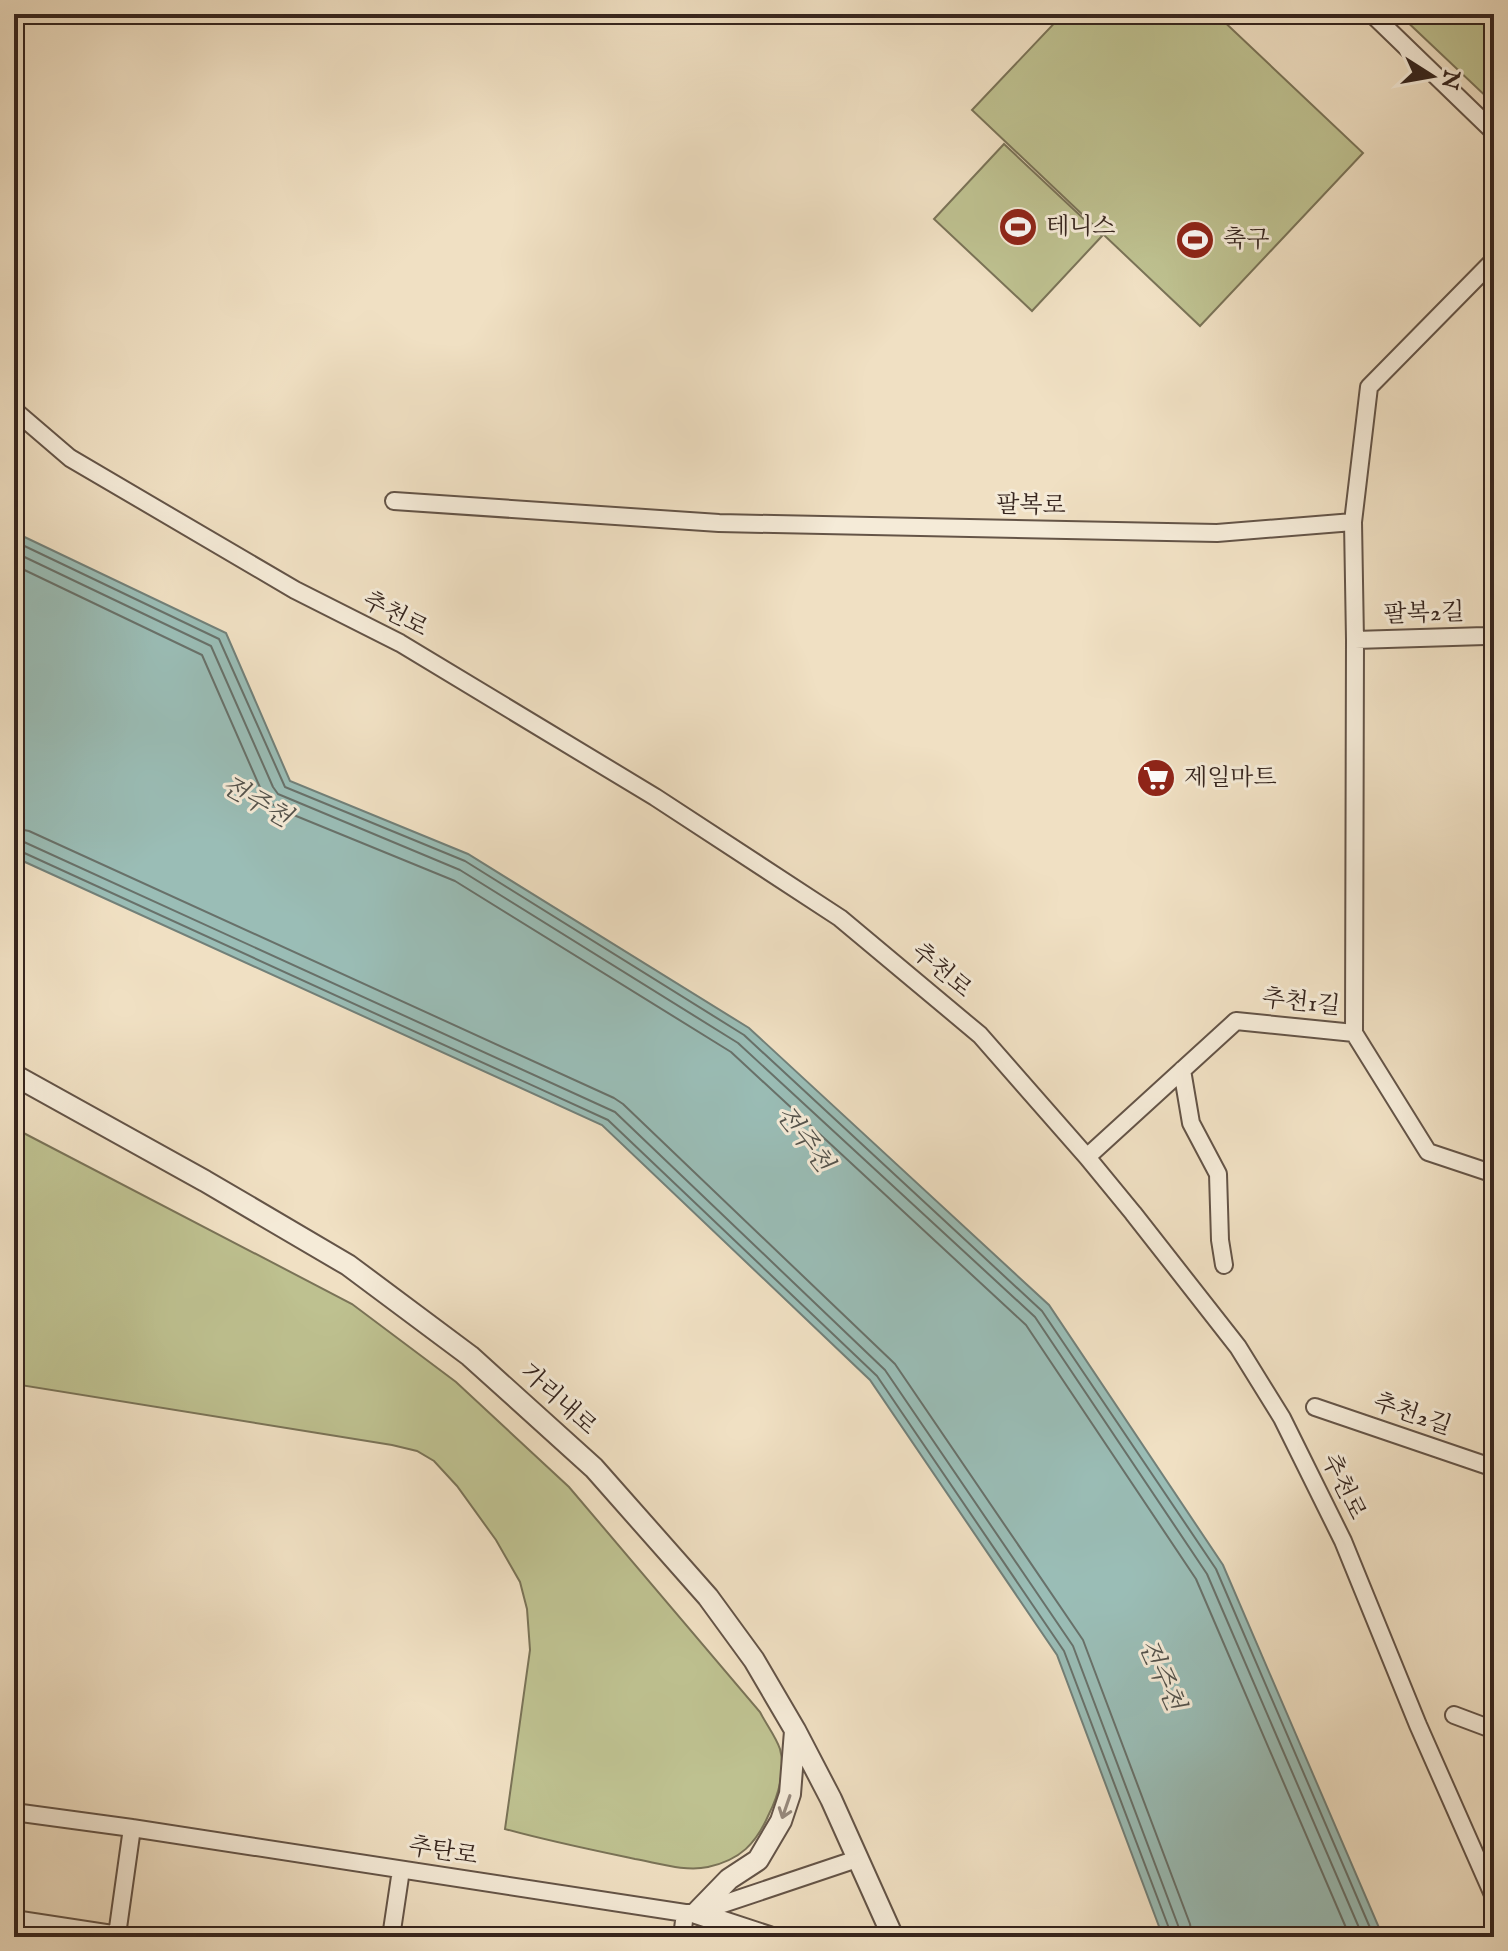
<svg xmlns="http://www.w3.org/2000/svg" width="1508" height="1951" font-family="'IM FELL English','Noto Serif KR',serif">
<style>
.green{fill:#bec190;stroke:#7a7357;stroke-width:2}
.water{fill:#9abdb6;stroke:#728079;stroke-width:2}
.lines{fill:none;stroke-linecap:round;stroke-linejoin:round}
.shore{stroke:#68716a;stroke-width:2}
.minor-casing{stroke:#645447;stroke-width:20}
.tertiary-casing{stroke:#645447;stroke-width:24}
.minor{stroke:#f5ebd8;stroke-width:16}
.tertiary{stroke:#f5ebd8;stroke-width:20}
.oneway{stroke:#96887b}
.labels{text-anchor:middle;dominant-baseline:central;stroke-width:6;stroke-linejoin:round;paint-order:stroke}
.poi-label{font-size:24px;fill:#36251e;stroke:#f5ebd8;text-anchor:start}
.street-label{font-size:24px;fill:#36251e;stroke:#f5ebd8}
.water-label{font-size:26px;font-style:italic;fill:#54534c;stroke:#f5ebd8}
</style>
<rect width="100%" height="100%" fill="#f0e0c3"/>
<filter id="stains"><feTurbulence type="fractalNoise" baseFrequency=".0025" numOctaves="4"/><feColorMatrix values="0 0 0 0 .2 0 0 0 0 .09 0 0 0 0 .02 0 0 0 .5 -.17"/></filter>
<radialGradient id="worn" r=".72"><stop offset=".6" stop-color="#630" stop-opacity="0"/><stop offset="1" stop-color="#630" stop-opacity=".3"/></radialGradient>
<path class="green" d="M1063,14h153l147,139 -163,173 -228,-216z
M1400,14h94v90l-94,-89z
M1004,144l98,92 -70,75 -98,-92z
M14,1128l338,176 104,78 113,105 191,225c6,12 16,25 20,37 6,21 -2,47 -11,65 -13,30 -29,46 -61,53 -23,5 -50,-4 -73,-8 -43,-9 -87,-18 -130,-30l25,-179 -3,-41 -7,-27 -24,-42 -39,-54 -23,-25 -17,-10 -25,-6 -378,-61z"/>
<path class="water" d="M14,532l212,101 64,148 178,73 281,174 300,277 174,260 160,372h-220l-106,-282 -187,-275 -268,-255 -588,-268z"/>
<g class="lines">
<path class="shore" d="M14,541l205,98 66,148 180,74 279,174 298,276 174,258 158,368
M14,552l197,94 62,141 5,7 182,76 278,173 297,274 172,257 156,363
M14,565l188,90 60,137 6,9 11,8 176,72 276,171 295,273 170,254 154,358
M14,828l15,3 585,267 9,6 272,260 188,276 107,284 2,13
M14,840l10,2 591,270 270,258 188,276 106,282 1,9
M14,850l6,1 588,269 269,256 187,275 106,280v6"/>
<g class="minor-casing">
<path id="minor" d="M1372,14l122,118
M14,410l56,48 225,132 105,53 255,154 185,121 140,117 107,122 46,56 105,134 44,71 61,123 75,184 76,172
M394,501l325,22 498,10 136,-11
M1355,640l130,-4 9,-3
M1354,1033l1,-393 -2,-118 16,-135 125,-127
M1182,1070l9,53 27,51 2,66 4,25
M1087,1157l149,-136 118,12 74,119 66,22
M1315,1407l179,61
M1454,1715l40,15
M14,1812l118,16 553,85h11l161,-54
M14,1919l118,18
M117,1935l15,-107
M391,1937l10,-67
M682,1937l3,-24"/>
</g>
<g class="tertiary-casing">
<path id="tertiary" d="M14,1075l191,106 143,84 122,91 124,112 114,129 46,63 41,70 36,69 62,138
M769,1937l-73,-24 33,-34 29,-19 23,-39 9,-27 5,-63"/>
</g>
<use href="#minor" class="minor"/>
<use href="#tertiary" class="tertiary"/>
</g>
<defs><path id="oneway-shaft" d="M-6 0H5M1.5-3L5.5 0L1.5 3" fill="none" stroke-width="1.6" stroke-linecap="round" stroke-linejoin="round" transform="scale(2)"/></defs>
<use class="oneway" href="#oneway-shaft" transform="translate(786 1807) rotate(109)"/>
<defs>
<g id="stadium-disc" transform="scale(2)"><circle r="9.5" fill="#8f2418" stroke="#f5ebd8"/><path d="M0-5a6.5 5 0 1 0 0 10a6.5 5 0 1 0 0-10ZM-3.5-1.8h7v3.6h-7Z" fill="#fff"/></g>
<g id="supermarket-disc" transform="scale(2)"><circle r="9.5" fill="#8f2418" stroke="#f5ebd8"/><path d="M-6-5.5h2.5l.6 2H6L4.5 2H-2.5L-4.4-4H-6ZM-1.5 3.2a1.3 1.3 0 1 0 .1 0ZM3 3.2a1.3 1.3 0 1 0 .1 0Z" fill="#fff"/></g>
</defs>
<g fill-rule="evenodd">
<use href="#stadium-disc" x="1018" y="227"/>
<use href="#stadium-disc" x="1195" y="240"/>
<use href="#supermarket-disc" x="1156" y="778"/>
</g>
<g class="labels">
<g class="poi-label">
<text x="1046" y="227">테니스</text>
<text x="1223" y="240">축구</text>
<text x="1184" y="778">제일마트</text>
</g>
<g class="street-label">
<text transform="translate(1031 506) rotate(1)">팔복로</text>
<text transform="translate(1424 614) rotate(-2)">팔복2길</text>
<text transform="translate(395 615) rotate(27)">추천로</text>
<text transform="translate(941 971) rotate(40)">추천로</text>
<text transform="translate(1301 1003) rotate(6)">추천1길</text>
<text transform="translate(558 1400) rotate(42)">가리내로</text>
<text transform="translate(1412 1415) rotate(19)">추천2길</text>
<text transform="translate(1343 1487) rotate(64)">추천로</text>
<text transform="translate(443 1852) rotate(9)">추탄로</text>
</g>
<g class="water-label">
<text transform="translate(256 802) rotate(30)">전주천</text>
<text transform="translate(804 1139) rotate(53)">전주천</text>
<text transform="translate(1161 1675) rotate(66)">전주천</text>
</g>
</g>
<rect width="1508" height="1951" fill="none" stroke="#f0e0c3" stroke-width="48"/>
<rect x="16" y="16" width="1476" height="1919" fill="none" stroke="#36251e" stroke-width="4"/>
<rect x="24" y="24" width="1460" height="1903" fill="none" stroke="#36251e" stroke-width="2"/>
<g transform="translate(1432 76) rotate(101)" stroke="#f5ebd8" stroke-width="6" paint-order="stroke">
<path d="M0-6L14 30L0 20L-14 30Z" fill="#36251e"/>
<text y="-12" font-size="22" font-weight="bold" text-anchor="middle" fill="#36251e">N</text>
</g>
<rect width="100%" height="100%" filter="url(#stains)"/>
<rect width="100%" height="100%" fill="url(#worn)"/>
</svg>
